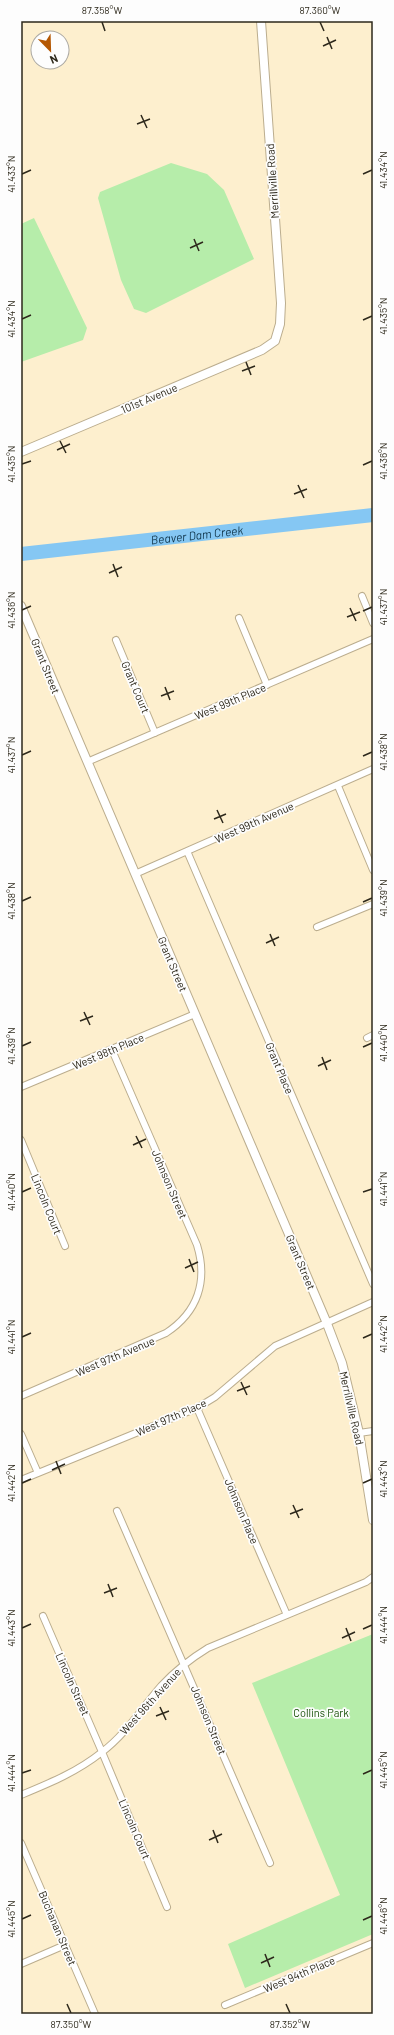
<svg xmlns="http://www.w3.org/2000/svg" width="394" height="2035" font-family="Barlow,sans-serif">
<style>
.green{fill:#b6edaa}
.lines{fill:none;stroke-linecap:round;stroke-linejoin:round}
.river{stroke:#85c7f3;stroke-width:14}
.minor-casing{stroke:#bbad8e;stroke-width:8}
.tertiary-casing{stroke:#bbad8e;stroke-width:10}
.minor{stroke:#fff;stroke-width:6}
.tertiary{stroke:#fff;stroke-width:8}
.ticks{fill:none;stroke:#2d281b;stroke-width:1.5}
.labels{text-anchor:middle;dominant-baseline:central;stroke-width:3.5;stroke-linejoin:round;paint-order:stroke}
.street-label{font-size:11px;fill:#2d281b;stroke:#fdfdfd}
.park-label{font-size:11px;fill:#19520a;stroke:#fdfdfd}
.water-label{font-size:12px;font-style:italic;fill:#10364c;stroke:#fdfdfd}
.neatline{fill:none;stroke:#2d281b;stroke-width:1.5}
.ticks-label{font-size:10px;text-anchor:middle;fill:#2d281b}
</style>
<rect width="100%" height="100%" fill="#fdefce"/>
<path class="green" d="M171,163l36,11 17,16 30,69 -108,54 -12,-4 -13,-29 -23,-82 2,-6z
M34,218l53,110 -4,12 -62,22v-138z
M373,1634v300l-128,54 -17,-44 112,-49 -88,-212z"/>
<g class="lines">
<path class="river" id="s1" d="M21,554l352,-39"/>
<g class="minor-casing">
<path id="minor" d="M362,596l11,27
M239,618l28,67
M116,640l39,93
M87,762l286,-123
M338,786l35,84
M187,851l186,433
M135,874l238,-105
M317,927l56,-23
M367,1038l6,-3
M21,1087l174,-73
M21,1140l44,106
M21,1396l145,-63c32,-21 42,-52 31,-88l-85,-195
M197,1408l90,207
M359,1433l14,-2
M21,1434l17,39
M21,1480l176,-72 18,-11 60,-51 98,-44
M117,1511l153,352
M43,1616l59,136 65,155
M21,1795c29,-12 56,-23 81,-43 24,-18 39,-43 59,-66 14,-15 29,-27 47,-38l158,-66 7,-5
M21,1843l74,171
M21,1964l44,-19
M225,2005l148,-62"/>
</g>
<g class="tertiary-casing">
<path id="tertiary" d="M21,452l241,-102 13,-9 5,-17 1,-21 -20,-282
M21,606l305,715 16,42 17,70 14,87"/>
</g>
<use href="#minor" class="minor"/>
<use href="#tertiary" class="tertiary"/>
</g>
<path class="ticks" d="M102,22l3,9M320,22l4,9M327,37l5,12M323,46l13,-6M141,115l6,13M137,124l13,-5M22,174l9,-4M363,174l9,-4M194,239l5,12M190,248l13,-6M22,319l9,-4M363,320l9,-4M246,362l5,13M242,371l13,-5M60,441l6,12M57,450l13,-6M22,464l9,-3M363,465l9,-4M298,485l6,13M294,494l13,-5M113,564l5,13M109,573l13,-6M350,608l6,13M22,610l9,-4M363,611l9,-4M347,617l13,-5M165,687l5,13M161,696l13,-5M22,755l9,-4M363,756l9,-4M217,810l6,13M214,819l12,-5M22,901l9,-4M363,902l9,-4M270,934l5,12M266,943l13,-6M84,1012l6,13M80,1021l13,-5M22,1046l9,-4M363,1047l9,-4M322,1057l5,13M318,1066l13,-6M136,1136l6,12M133,1145l13,-6M22,1192l9,-4M363,1192l9,-3M189,1259l5,13M185,1268l13,-6M22,1337l9,-4M363,1338l9,-4M241,1382l6,13M237,1391l13,-5M56,1461l5,13M52,1470l13,-6M22,1483l9,-4M363,1483l9,-4M293,1505l6,13M290,1514l13,-5M108,1584l5,13M104,1593l13,-5M22,1628l9,-4M346,1628l5,13M363,1629l9,-4M342,1638l13,-6M160,1707l6,13M156,1716l13,-5M22,1773l9,-3M363,1774l9,-4M213,1830l5,13M209,1840l13,-6M22,1919l9,-4M363,1920l9,-4M265,1954l5,13M261,1963l13,-6M67,2004l4,9M286,2004l4,9"/>
<g class="labels">
<g class="street-label">
<text transform="translate(272 181) rotate(-94)">Merrillville Road</text>
<text transform="translate(149 398) rotate(-23)">101st Avenue</text>
<text transform="translate(46 666) rotate(68)">Grant Street</text>
<text transform="translate(136 687) rotate(67)">Grant Court</text>
<text transform="translate(230 701) rotate(-23)">West 99th Place</text>
<text transform="translate(254 822) rotate(-24)">West 99th Avenue</text>
<text transform="translate(173 964) rotate(67)">Grant Street</text>
<text transform="translate(108 1051) rotate(-23)">West 98th Place</text>
<text transform="translate(280 1068) rotate(67)">Grant Place</text>
<text transform="translate(170 1184) rotate(67)">Johnson Street</text>
<text transform="translate(47 1204) rotate(68)">Lincoln Court</text>
<text transform="translate(301 1262) rotate(67)">Grant Street</text>
<text transform="translate(115 1356) rotate(-23)">West 97th Avenue</text>
<text transform="translate(352 1408) rotate(77)">Merrillville Road</text>
<text transform="translate(171 1417) rotate(-24)">West 97th Place</text>
<text transform="translate(242 1511) rotate(67)">Johnson Place</text>
<text transform="translate(73 1684) rotate(66)">Lincoln Street</text>
<text transform="translate(150 1701) rotate(-48)">West 96th Avenue</text>
<text transform="translate(209 1720) rotate(67)">Johnson Street</text>
<text transform="translate(135 1829) rotate(67)">Lincoln Court</text>
<text transform="translate(58 1928) rotate(67)">Buchanan Street</text>
<text transform="translate(299 1974) rotate(-23)">West 94th Place</text>
</g>
<g class="park-label">
<text x="321" y="1712">Collins Park</text>
</g>
<g class="water-label">
<text stroke="none"><textPath href="#s1" startOffset="177">Beaver Dam Creek</textPath></text>
</g>
</g>
<rect width="394" height="2035" fill="none" stroke="#fdfdfd" stroke-width="44"/>
<g transform="translate(50 50) rotate(157)"><circle r="19" fill="#fdfdfd" stroke="#aaa8a3"/>
<path d="M0-3L7 15L0 10L-7 15Z" fill="#b45702"/>
<text y="-6" font-size="11" font-weight="bold" text-anchor="middle" fill="#2d281b">N</text>
</g>
<rect x="22" y="22" width="350" height="1991" class="neatline"/>
<g class="ticks-label">
<text x="102" y="14">87.358°W</text>
<text x="320" y="14">87.360°W</text>
<text transform="translate(383 170) rotate(-90)" y="4">41.434°N</text>
<text transform="translate(11 174) rotate(-90)" y="4">41.433°N</text>
<text transform="translate(383 316) rotate(-90)" y="4">41.435°N</text>
<text transform="translate(11 319) rotate(-90)" y="4">41.434°N</text>
<text transform="translate(383 461) rotate(-90)" y="4">41.436°N</text>
<text transform="translate(11 464) rotate(-90)" y="4">41.435°N</text>
<text transform="translate(383 607) rotate(-90)" y="4">41.437°N</text>
<text transform="translate(11 610) rotate(-90)" y="4">41.436°N</text>
<text transform="translate(383 752) rotate(-90)" y="4">41.438°N</text>
<text transform="translate(11 755) rotate(-90)" y="4">41.437°N</text>
<text transform="translate(383 898) rotate(-90)" y="4">41.439°N</text>
<text transform="translate(11 901) rotate(-90)" y="4">41.438°N</text>
<text transform="translate(383 1043) rotate(-90)" y="4">41.440°N</text>
<text transform="translate(11 1046) rotate(-90)" y="4">41.439°N</text>
<text transform="translate(383 1189) rotate(-90)" y="4">41.441°N</text>
<text transform="translate(11 1192) rotate(-90)" y="4">41.440°N</text>
<text transform="translate(383 1334) rotate(-90)" y="4">41.442°N</text>
<text transform="translate(11 1337) rotate(-90)" y="4">41.441°N</text>
<text transform="translate(383 1479) rotate(-90)" y="4">41.443°N</text>
<text transform="translate(11 1483) rotate(-90)" y="4">41.442°N</text>
<text transform="translate(383 1625) rotate(-90)" y="4">41.444°N</text>
<text transform="translate(11 1628) rotate(-90)" y="4">41.443°N</text>
<text transform="translate(383 1770) rotate(-90)" y="4">41.445°N</text>
<text transform="translate(11 1773) rotate(-90)" y="4">41.444°N</text>
<text transform="translate(383 1916) rotate(-90)" y="4">41.446°N</text>
<text transform="translate(11 1919) rotate(-90)" y="4">41.445°N</text>
<text x="71" y="2028">87.350°W</text>
<text x="290" y="2028">87.352°W</text>
</g>
</svg>
